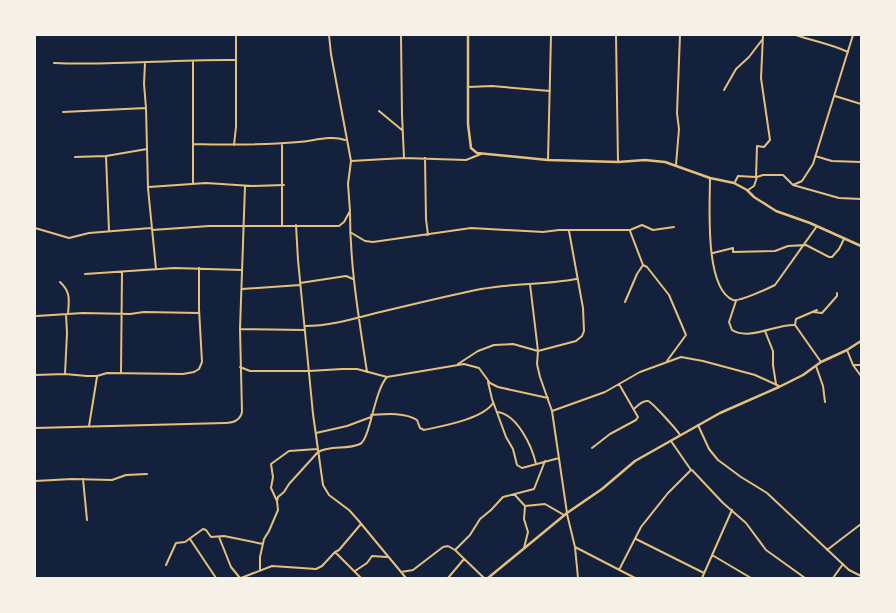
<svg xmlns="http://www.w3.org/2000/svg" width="896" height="613" font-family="'Varela Round',sans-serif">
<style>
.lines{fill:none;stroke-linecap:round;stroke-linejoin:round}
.minor{stroke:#e5c07b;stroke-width:2}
.tertiary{stroke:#e5c07b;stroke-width:2.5}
</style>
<rect width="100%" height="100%" fill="#14213d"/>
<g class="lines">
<path class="minor" d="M401,35l1,80 2,43
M616,35l2,127
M796,35c17,6 35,9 52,17
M54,63c60,3 120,-4 181,-3
M145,63l-1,21 2,24 2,80 8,81
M468,87l24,-1 58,5
M724,90l12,-21 13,-12 13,-17
M835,96l26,8
M379,111l23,19
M63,112l83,-4
M193,144c35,1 70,1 106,-2 14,-1 32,-7 46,-2
M234,145l2,-18v-92
M106,156l3,75
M815,156l17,5 29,1
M75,157l31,-1 41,-7
M425,158l1,61 2,16
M548,160l3,-125
M351,161l53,-3 62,2 15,-6
M676,165l3,-36 -2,-16 3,-78
M756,177l1,-31 7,1 6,-7 -9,-62 2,-43
M710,178c0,26 -6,110 23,122 6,2 36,-12 42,-15l42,-59
M735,182l3,-6 18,1
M193,183v-122
M793,185l46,13 22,1
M149,187l57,-4 46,3 32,-1
M748,190l6,-4 3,-9 6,-2h20l10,10 9,-4 11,-17 40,-129
M350,213c0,54 9,106 17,159
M282,225v-82
M296,225l2,35 15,154 10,71 6,10 20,15 9,10 48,58
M35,228l34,10 20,-5 62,-5
M152,230l57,-4h130l5,-4 6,-11 -2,-27 3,-23 -20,-107 -2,-19
M630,231l13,34 4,2 22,28 17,40 -19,26
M350,232l15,9 8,1 98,-14 72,4 16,-2h71l12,-5 11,5 21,-3
M713,253l20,-5v4l42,-1 13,-5 18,-1 23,12h3l7,-8 5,-10
M85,274l89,-6 68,2
M60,282c11,10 9,18 8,32
M300,283l46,-7 7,3
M530,284l8,67 -1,13 3,13 12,34 15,102
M242,289l58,-4
M736,301l-7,21 3,8c18,11 43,-6 63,-5l1,-6 21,-9
M625,302l12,-28 6,-9
M813,312l9,1 15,-17v-3
M37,316l46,-3 47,1 14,-2 55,1
M795,325l26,37
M305,326c24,0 48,-7 71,-13 35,-8 70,-17 105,-24 32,-6 64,-4 95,-10
M240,329l65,1
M765,331l8,20v14l3,19
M847,350l6,15 8,11
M458,364l20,-13 16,-6 19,-1 25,7 38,-10 6,-5 2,-5 -1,-23 -14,-77
M853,365h8
M816,366l7,20 2,16
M240,367l10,4h59l33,-2h15l30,8 77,-13 15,4 11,15 8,4 50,11
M121,373l1,-101
M65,374l2,-41 -1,-19
M35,375l30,-1 22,2h10l10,-3 76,1 11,-2 5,-3 3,-7 -3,-53v-41
M488,382l4,17 14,38 7,12 4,16 5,3 37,-10
M635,408c3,-3 8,-8 13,-7 3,0 30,30 32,34
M552,411l53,-19 35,-20 41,-15 22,4 52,14 24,11
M497,412c20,2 35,34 39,52
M371,415c14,-1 34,-3 46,5l3,8 4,2c18,-4 59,-11 69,-27
M698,425l11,24 9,11 23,17 26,16 82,77 12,6
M89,426l8,-49
M35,428l190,-5c8,0 15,-2 17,-11l-2,-83 5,-143
M316,433l31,-7 24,-9
M592,448l18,-14 26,-14 2,-3 -19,-33
M692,470l31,33 23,20 20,27 39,28
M83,479l4,41
M35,481l37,-2 40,1 14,-5 21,-1
M514,494l11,12 -1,13 4,13 -4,16
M277,501l1,-4 6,-5 5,-8 29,-32c13,-7 29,-2 42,-8 10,-4 14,-53 27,-67
M525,506l20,-2 19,11
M567,514l8,33 3,31
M219,537l12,30 9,11
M190,539l26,39
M636,539l68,34
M575,547l60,31
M455,550l15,-15 10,-16 11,-9 12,-13 31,-8 11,-28
M827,550l34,-26
M335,552l26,26
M712,555l39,23
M166,565l10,-22 9,-1 18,-13 3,1 5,7 13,-1 39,8
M260,570v-13l4,-18 5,-8 9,-21 -1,-9 -6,-13 2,-11 -2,-13 18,-13 28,-2
M619,570l22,-43 27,-34 23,-23 -20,-29
M355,571l12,-8 5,-7 15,1
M401,572l12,-2 30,-23 5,-1 7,4 29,28
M241,578l31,-12 44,3 6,-3 13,-14 4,-2 22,-26
M448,578l16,-19
M702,578l30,-68
M761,578h9
M833,578l10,-14"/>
<path class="tertiary" d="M468,35v89l3,24 6,5 71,7 70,2 27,-2 20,2 45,16 24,5 13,7 7,7 22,14 34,12 51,23
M488,578l79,-65 35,-24 33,-28 85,-48 59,-26 24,-12 18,-13 26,-12 14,-9"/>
</g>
<rect width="896" height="613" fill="none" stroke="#f6f1e7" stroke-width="72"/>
</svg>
